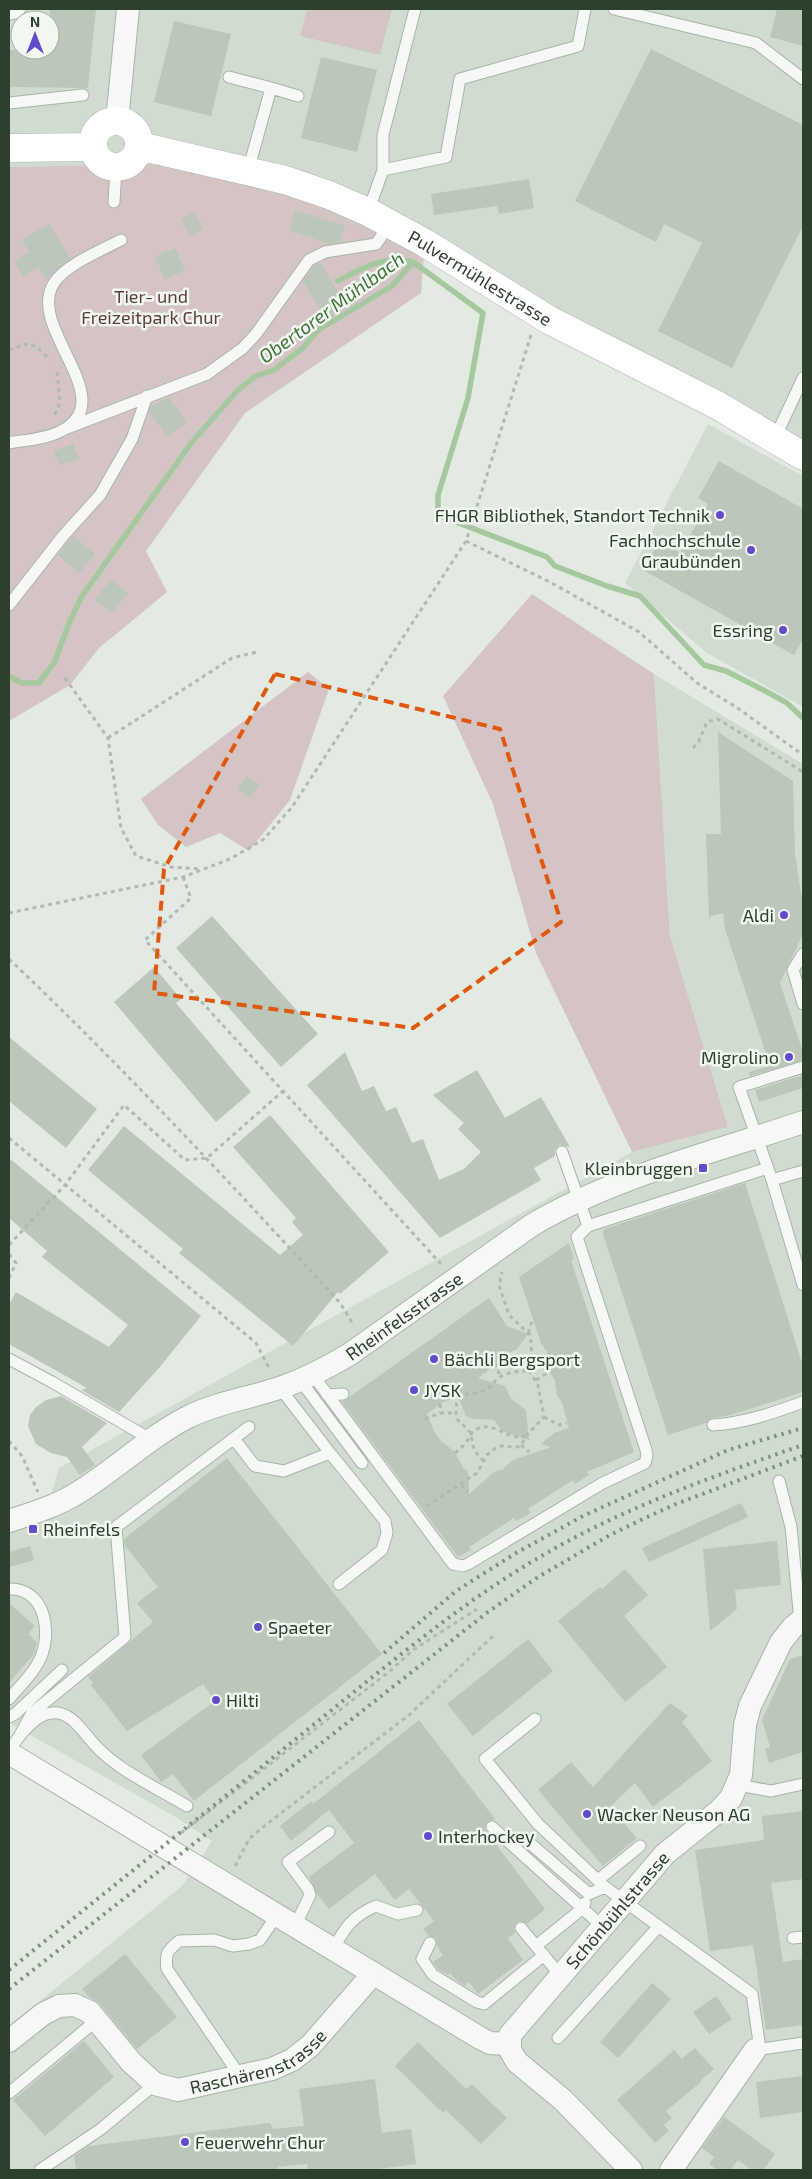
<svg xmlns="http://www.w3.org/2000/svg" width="812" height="2179" font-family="'Exo 2',sans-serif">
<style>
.built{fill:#d1dcd0;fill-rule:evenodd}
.green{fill:#d4c4c4}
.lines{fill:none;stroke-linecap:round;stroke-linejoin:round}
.stream{stroke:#a6c89f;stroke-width:5.5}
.building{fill:#bac7b9}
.lane-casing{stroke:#a8b4a7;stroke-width:13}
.street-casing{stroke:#a8b4a7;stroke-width:24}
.secondary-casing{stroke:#a8b4a7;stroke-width:29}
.path{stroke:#b1bab0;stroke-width:3;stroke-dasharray:4 4;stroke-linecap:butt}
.lane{stroke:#f5f8f5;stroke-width:11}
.street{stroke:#f5f8f5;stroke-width:22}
.secondary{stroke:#fff;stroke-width:28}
.rail{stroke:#7e937c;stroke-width:4;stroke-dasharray:2.5 5;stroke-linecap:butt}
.marked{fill:none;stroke:#df580e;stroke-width:4;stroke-dasharray:10 6;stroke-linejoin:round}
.poi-dot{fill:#604cca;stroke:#f2f7f2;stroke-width:2}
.labels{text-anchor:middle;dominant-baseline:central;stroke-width:5;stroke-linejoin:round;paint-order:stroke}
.street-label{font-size:18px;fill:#2c412b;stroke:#f2f7f2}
.park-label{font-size:18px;fill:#5d3d38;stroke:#f2f7f2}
.poi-label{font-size:18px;fill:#2c412b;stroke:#f2f7f2;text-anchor:start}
.water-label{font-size:19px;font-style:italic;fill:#3f7436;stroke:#f2f7f2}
</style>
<rect width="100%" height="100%" fill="#e3eae2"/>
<path class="built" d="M9,9h794v430l-378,-196 -212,-80 -204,4zM20,20h30v30h-30z
M708,424l95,52v231l-96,-54 -82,-70z
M654,674l149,90v1406h-794v-144l173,-140 30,-45 -33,-22 -170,-96v-200l39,-19 11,-36 573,-316 96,-25 -58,-191z"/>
<path class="green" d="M307,9h85l-12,46 -80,-19z
M213,163l212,80 -4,50 -176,120 -99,138 21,41 -68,56 -29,37 -61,36v-554z
M532,594l122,80 16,262 58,191 -96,25 -96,-199 -43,-149 -50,-108z
M308,672l21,17 -39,111 -41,51 -29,-18 -34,14 -28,-22 -17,-26z"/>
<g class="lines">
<path class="stream" d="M338,281c24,-13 47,-26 75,-19
M9,676l13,7h17l15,-20 16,-42 12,-25 110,-154 46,-52 18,-14 18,-6 29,-22 15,-18 74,-44 21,-24 70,51 -15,85 -30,97v20l109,42 8,9 52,20 33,10 64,69 22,6 43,22 18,10 16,15"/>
</g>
<path class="building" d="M50,9h46l-8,79 -79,-1v-37h41z
M777,9h26v37l-33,-9z
M174,21l57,13 -20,82 -57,-14z
M651,49l152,76v101l-71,142 -74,-37 44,-88 -38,-19 -8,18 -81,-41z
M321,57l56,13 -20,82 -56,-14z
M529,179l5,29 -35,6 -2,-8 -63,9 -3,-21z
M295,210l50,16 -5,16 -10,2 -41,-14z
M194,212l9,17 -13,7 -9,-17z
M49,224l21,34 -24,21 -7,-12 -16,10 -9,-16 15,-9 -7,-12z
M175,248l10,22 -20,9 -10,-22z
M320,263l27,44 -20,13 -24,-39 11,-14z
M168,397l19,25 -20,14 -18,-24 2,-5z
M73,444l6,15 -20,6 -5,-14z
M719,461l84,48v130l-9,16 -151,-85 16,-29 21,12 28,-49 -10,-6z
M73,536l22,18 -16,19 -21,-18z
M111,580l17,13 -16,20 -17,-14z
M718,732l75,49 2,73 8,52v28l-23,49 23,69v8l-53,16 -1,-4 21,-6 -45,-137 -2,-16 -14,4 -3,-83h15z
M247,776l12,9 -10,13 -11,-9z
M212,916l106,118 -37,33 -105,-119z
M154,967l27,32 -5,4 75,89 -35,30 -102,-120z
M9,1037l88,72 -31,39 -57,-47z
M345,1052l17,39 12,-5 12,25 10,-4 16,36 11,-4 16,41 25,-11 17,-17 -23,-23 6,-6 -31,-28 44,-25 28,48 36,-21 29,50 -11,-2 -4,5v6l-21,12 7,12 -101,58 -133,-153z
M803,1075v13l-44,14 -4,-12z
M270,1115l119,137 -49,42 -2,-2 -45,54 -114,-93 4,-4 -95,-79 36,-44 156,129 23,-20 -11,-13 4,-4 -63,-71z
M9,1158l192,158 -42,52 -40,44 -38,-22 6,-2 -78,-44v-39l7,-13 93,55 19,-22 -86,-68 5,-6 -38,-33z
M745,1183l58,183v26l-72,23 -19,3 -6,5 -38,12 -65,-201 1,-5z
M569,1243l5,16 -3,1 63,192 -47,20 2,3 -14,9 -2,-4 -45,29 3,4 -15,8 -2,-3 -45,29 2,3 -13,7 -116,-155 147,-104 18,28 21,8 -11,15 -12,6 -4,6 -23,17 27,8 6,13 15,11 3,30 -27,-9 -8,-11 -20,-1 -8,-3 -8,-19 -15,5 -16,12 7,17 7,10 13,10 10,18 4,2 1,23 25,-22 8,-2 11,-10 38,-13 -10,-3 13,-11 15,-5 -7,-25 -5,-8 -2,-14 -7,-12 -1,-17 -6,-9 -22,-66z
M61,1396l46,27 -25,24 13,18 -15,10 -13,-18 -16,-4 -15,-9 -8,-18 2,-11 6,-8 10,-7z
M227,1458l155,196 -188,147 -21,-27 -12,8 -20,-27 74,-54 -12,-17 -76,47 -36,-46 2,-2 -5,-6 65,-55 -16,-19 21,-16 -33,-41 -1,-7z
M741,1503l7,14 -99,45 -7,-14z
M777,1541l4,44 -46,5 2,19 -27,22 -7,-82z
M30,1546l4,14 -25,7v-15z
M625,1569l23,26 -24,21 43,51 -42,35 -67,-81 42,-34 2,2z
M9,1603l26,23 -7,8 9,8 -3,12 -25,29z
M528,1639l25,32 -80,65 -26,-32z
M803,1655v97l-34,11 -4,-14 5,-2 -8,-27 28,-61z
M670,1703l18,13 -6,6 30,39 -59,46 -18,-24 -25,24 27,31 -34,28 -65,-76 33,-28 22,25z
M419,1720l76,99 -8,3 -2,8 60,79 -18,15 -7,-3 -4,2 -2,6 1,4 -7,5 15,22 -45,34 -9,-12 -4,4 -9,-6 -6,-7 -2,2 -10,-6 -5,-7 10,-7 -6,-9 -1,-8 -7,-2 -6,-7 11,-8 -25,-32 -14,11 -20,-26 -46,35 -12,-15 -8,-17 45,-34 -25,-33 -38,31 -11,-15 31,-25 2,3z
M803,1811v68l-32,4 12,79 20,-3v66l-37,5 -13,-85 -43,6 -15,-101 69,-10 -2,-24z
M125,1954l52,63 -40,32 -37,-45 -12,-8 -6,-7z
M652,1983l19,16 -53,59 -18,-16z
M716,1996l16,23 -23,15 -16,-22z
M84,2041l30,36 -69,59 -32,-36z
M418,2042l48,47 6,-5 35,34 -26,26 -35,-34 -3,3 -48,-47z
M695,2048l19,21 -14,12 1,1 -35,29 6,7 -8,7 5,6 -14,12 -38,-43 57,-50 8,9z
M803,2076v36l-43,6 -4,-36z
M375,2079l7,54 29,-4 5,35 -45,6h-63l-1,-6 -29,3v3h-202l-2,-14 15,-10 181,-23 3,6 31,-3 -5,-37z
M724,2117l51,37 -12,16h-11l-14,-10 -8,10h-13l-8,-6 5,-7 -12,-9z"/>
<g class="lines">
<g class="lane-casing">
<path id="lane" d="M614,9l142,34 47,36
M9,14l6,-1 5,-4
M229,77l42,11 -23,83
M271,88l27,8
M9,103l74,-8
M383,170v-35l32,-126
M114,202l2,-34
M368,212l15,-42 63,-13 14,-78 118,-33 7,-37
M67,428l140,-54 36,-26 13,-14 53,-74 16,-8 51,-8 14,-20
M774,440l29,-62
M9,443c17,-3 37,-4 52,-12 62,-31 -36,-104 -7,-148 11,-18 48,-33 67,-43
M9,605l54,-69 37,-41 32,-56 15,-43
M803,954l-10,16 10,34
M803,1067l-64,20 33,93 31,105
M772,1180l31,-9
M588,1226l180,-58
M9,1359l43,23 100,58
M313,1375l140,189 10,2 5,-2 133,-80 44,-21 2,-7 -1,-6 -69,-213 11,-11 -26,-74
M300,1380l62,83
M280,1388l50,65
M327,1395l16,-1
M713,1425c32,-2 60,-12 90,-23
M234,1439l21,27 29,5 46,-18 55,68 2,12 -5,17 -43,34
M779,1481l12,46 9,94
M9,1589c38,-1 44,48 29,74 -7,13 -19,24 -29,36
M9,1717l6,-3 47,-44
M535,1719l-50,40 53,65 67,63 147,107 8,55
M20,1735l12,-22 93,-76 -9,-110 133,-100
M9,1750c10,-13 25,-36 43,-37 19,-2 30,18 42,31 24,27 62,43 93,62
M738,1785l33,6 32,-7
M492,1827l110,99
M532,1845l57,49 16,-7
M598,1880l42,-34
M295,1926l15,-31 -2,-6 -20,-27 41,-30
M521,1928l39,47
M793,1938l10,-1
M430,1943l-8,16 11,16 44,27 7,2 60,-49
M536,1946l47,-38 2,-5
M333,1949c12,-21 19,-33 43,-43l22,8 19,-4
M558,2038l101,-112
M755,2050l48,-7
M240,2076l-73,-107c-2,-15 0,-18 12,-28l35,-1 19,6 16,-2 11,-4 17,-25
M9,2093l88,-73
M40,2170l61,-41 54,-45"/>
</g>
<g class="street-casing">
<g id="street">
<path d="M117,121l11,-112"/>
<path id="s1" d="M9,1521c24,-8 48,-15 70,-29 37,-23 70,-55 109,-75 30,-15 63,-19 94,-30 24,-8 46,-20 68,-33l182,-129c83,-49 180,-72 271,-103"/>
<path d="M9,1753l471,285 10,5 18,1"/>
<path id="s2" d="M9,2041l34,-27 16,-8 16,-1 15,7 41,50 24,22 23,6 94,-21 20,-9 18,-14 63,-72"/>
<path id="s3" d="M631,2170l-68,-70 -46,-38 -7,-12v-15l155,-181 55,-44 11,-12 10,-23 4,-50 5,-19 31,-64 12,-15 10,-8"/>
<path d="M671,2170l84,-120"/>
</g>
</g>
<g class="secondary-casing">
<g id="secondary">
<circle cx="116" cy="144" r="23"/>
<path id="s4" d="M139,146l146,34 44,15 39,17 57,31 124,77 168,85 86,51"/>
<path d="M9,148l84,-1"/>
</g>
</g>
<path class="path" d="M9,350l20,-7 10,6 11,11
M55,415l5,-13 -3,-30
M466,541l84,41 89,50 58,51 39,24 67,48
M65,678l43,60 13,90 15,28 35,11 29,2
M108,738l124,-80 25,-6
M693,748l6,-7 8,-19 11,-3 85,53
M183,877l8,21 -46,42 296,324
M9,913l174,-36 47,-18 34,-20 28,-32 174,-266 65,-206
M9,959c116,110 224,227 332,345l13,22
M9,1138l247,205 14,27
M9,1245l56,-60 59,-80 61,55 22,-2 76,-67
M9,1254l7,9 -7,15
M529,1333v-6l6,-9
M497,1364l-2,3 6,9
M536,1380l13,-8
M440,1404v9
M544,1417l15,8 8,-2
M425,1419l15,-6h16
M9,1441l13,15 16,36
M521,1445l8,7
M455,1453c3,-3 6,-5 9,-8 4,-4 5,-9 9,-13 17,-16 34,10 52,4
M484,1461c-10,-8 -12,-16 -13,-28l-14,-14c-6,-33 16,-21 30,-30 4,-2 6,-6 9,-9 9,-8 21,-9 33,-9
M461,1485l7,7
M427,1506l50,-33 10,-18 7,-6 7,-3 17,1 3,-2 5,-9 18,-19 -6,-32 -9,-14 -1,-6 4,-19 -3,-12 -20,-19 -10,-30 3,-13
M181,1833l209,-162 23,-21 64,-41
M235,1866l14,-27 14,-12 146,-112 85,-80"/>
<use href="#lane" class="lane"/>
<use href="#street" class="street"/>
<use href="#secondary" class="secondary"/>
<path class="rail" d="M384,1653l72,-62 60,-38 67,-37 145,-66 75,-22
M9,1970c98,-79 196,-157 293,-236 75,-60 149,-124 231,-173 84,-51 178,-84 270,-116
M9,1989l479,-377 50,-35 72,-42 35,-17 31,-14 127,-48"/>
</g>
<path class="marked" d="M275,674l225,55 61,193 -148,106 -259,-35 10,-124z"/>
<g class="poi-dot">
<circle cx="720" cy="515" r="5"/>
<circle cx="751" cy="550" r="5"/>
<circle cx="783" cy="630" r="5"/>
<circle cx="784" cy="915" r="5"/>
<circle cx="789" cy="1057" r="5"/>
<rect x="698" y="1163" width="10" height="10" rx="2.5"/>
<circle cx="434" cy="1359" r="5"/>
<circle cx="414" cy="1390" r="5"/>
<rect x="28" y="1524" width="10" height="10" rx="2.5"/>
<circle cx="258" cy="1627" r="5"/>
<circle cx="216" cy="1700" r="5"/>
<circle cx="587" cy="1814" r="5"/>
<circle cx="428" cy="1836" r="5"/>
<circle cx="185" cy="2142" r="5"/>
</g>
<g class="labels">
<g class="street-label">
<text stroke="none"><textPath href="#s4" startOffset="369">Pulvermühlestrasse</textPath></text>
<text stroke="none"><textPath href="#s1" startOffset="449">Rheinfelsstrasse</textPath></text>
<text stroke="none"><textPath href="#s3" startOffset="351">Schönbühlstrasse</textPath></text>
<text stroke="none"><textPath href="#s2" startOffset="301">Raschärenstrasse</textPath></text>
</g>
<g class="park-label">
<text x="151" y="296">Tier- und<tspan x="151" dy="21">Freizeitpark Chur</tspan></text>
</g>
<g class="poi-label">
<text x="710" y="515" text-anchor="end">FHGR Bibliothek, Standort Technik</text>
<text x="741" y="540" text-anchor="end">Fachhochschule<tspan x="741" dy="21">Graubünden</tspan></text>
<text x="773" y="630" text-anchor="end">Essring</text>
<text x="774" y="915" text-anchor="end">Aldi</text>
<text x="779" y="1057" text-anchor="end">Migrolino</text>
<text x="693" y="1168" text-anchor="end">Kleinbruggen</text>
<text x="444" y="1359">Bächli Bergsport</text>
<text x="424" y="1390">JYSK</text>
<text x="43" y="1529">Rheinfels</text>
<text x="268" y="1627">Spaeter</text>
<text x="226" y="1700">Hilti</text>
<text x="597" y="1814">Wacker Neuson AG</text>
<text x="438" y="1836">Interhockey</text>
<text x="195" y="2142">Feuerwehr Chur</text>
</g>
<g class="water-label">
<text transform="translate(331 307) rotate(-36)">Obertorer Mühlbach</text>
</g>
</g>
<rect width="812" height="2179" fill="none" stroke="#2c412b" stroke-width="20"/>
<g transform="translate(35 35)"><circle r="24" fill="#f2f7f2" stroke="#a3aea2"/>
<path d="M0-4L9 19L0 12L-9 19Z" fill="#604cca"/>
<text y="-8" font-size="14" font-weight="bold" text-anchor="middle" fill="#2c412b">N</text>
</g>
</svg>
